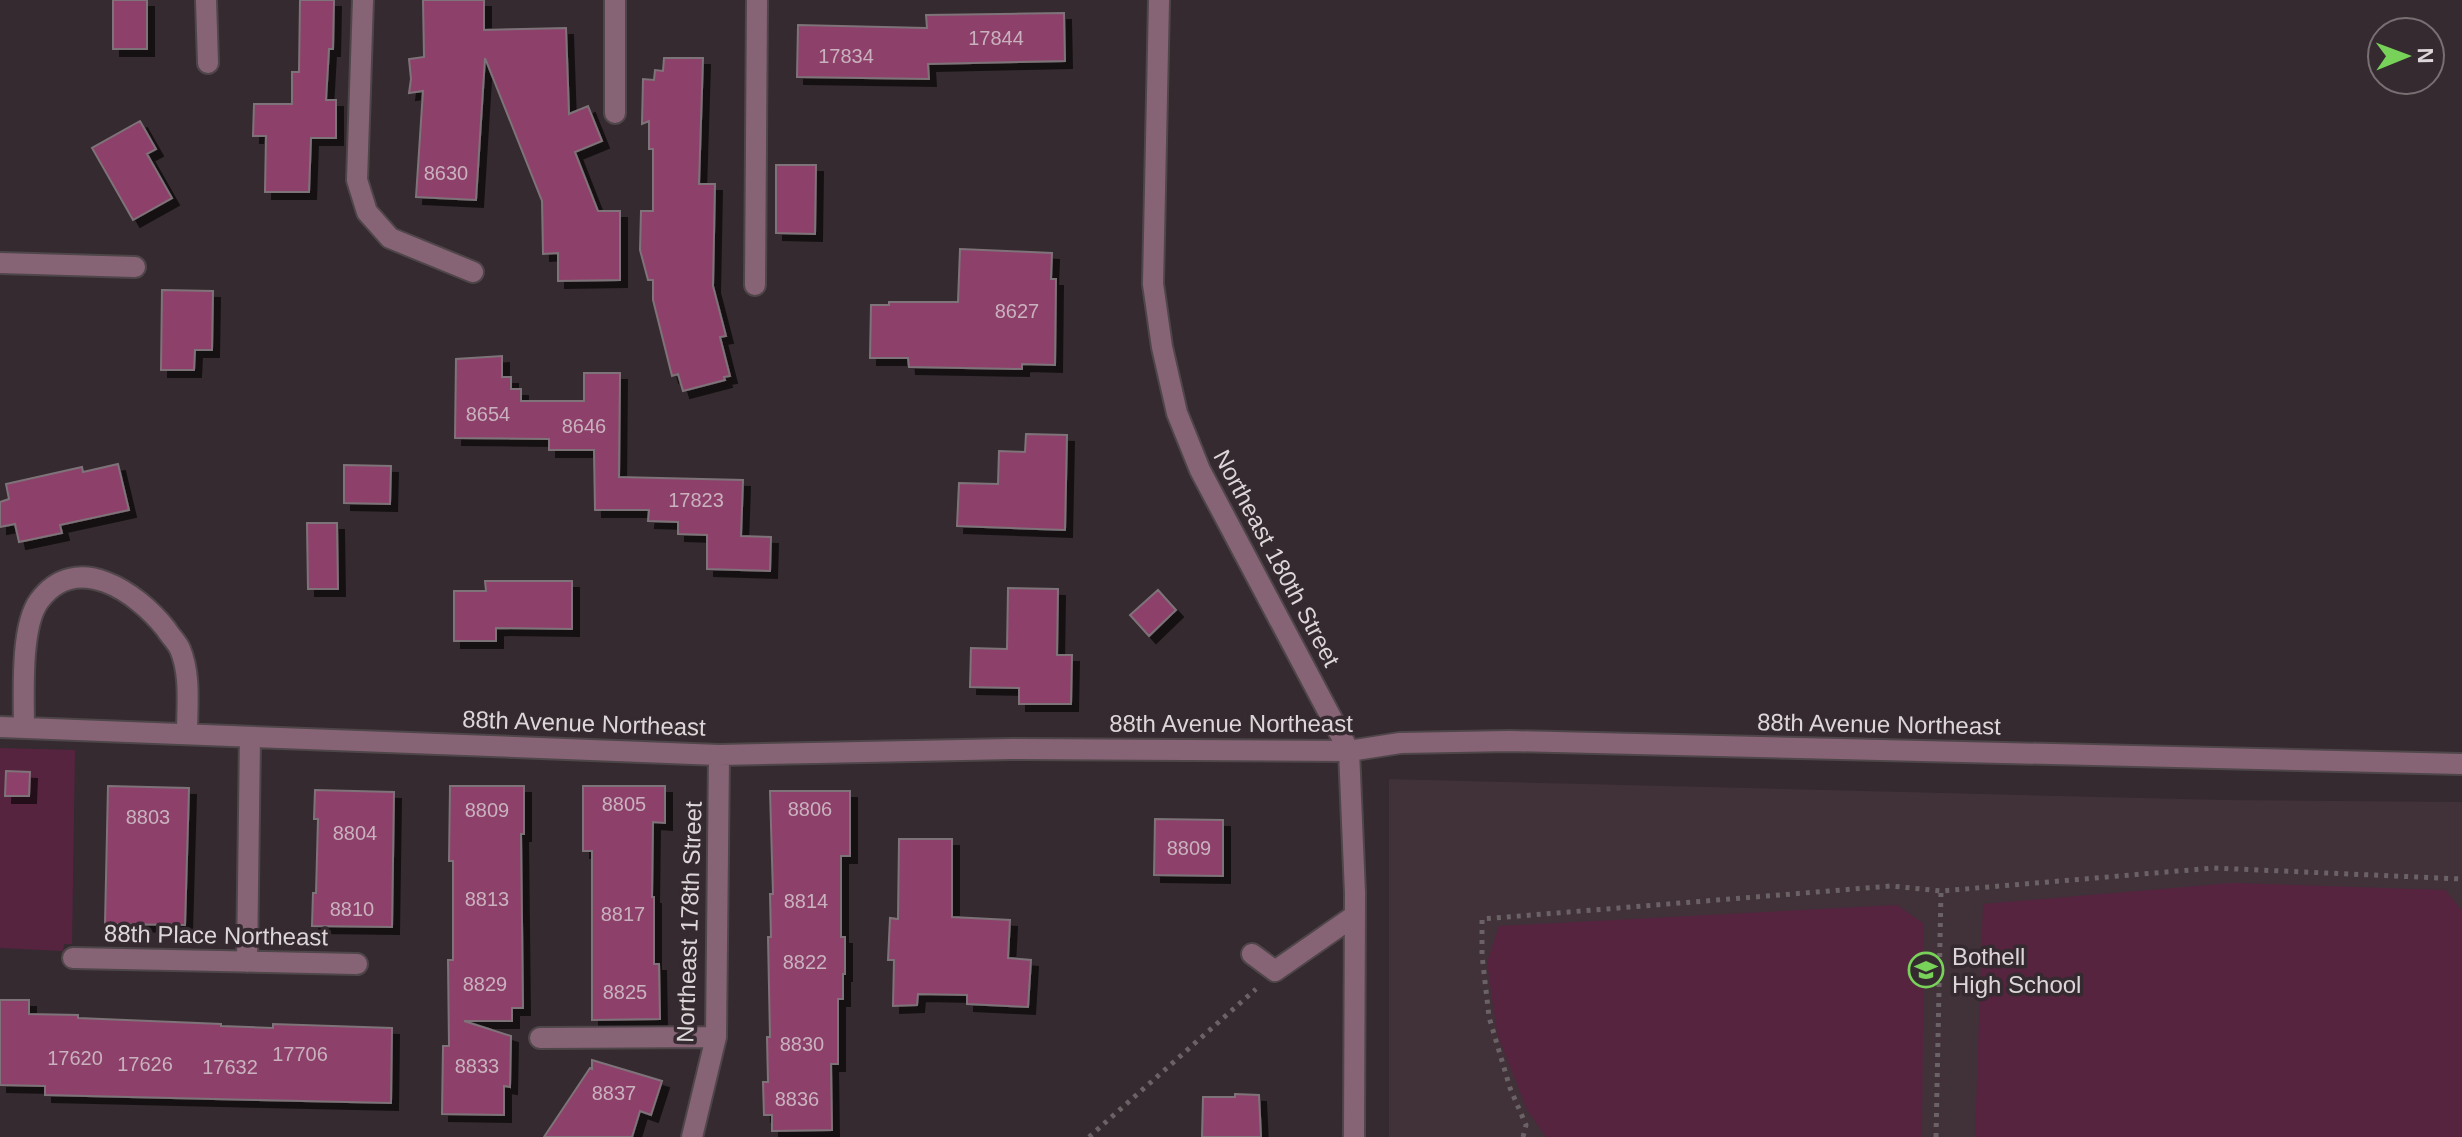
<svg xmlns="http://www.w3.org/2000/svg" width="2462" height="1137" font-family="Helvetica,sans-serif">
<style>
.built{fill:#413139}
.green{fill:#572440}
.building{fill:#8d416a;stroke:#7e7378;stroke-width:2;filter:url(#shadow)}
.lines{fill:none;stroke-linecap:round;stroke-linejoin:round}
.minor-casing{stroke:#4f464a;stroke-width:24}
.path{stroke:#6b6266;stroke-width:5;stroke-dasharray:4 6;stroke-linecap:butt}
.minor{stroke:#876475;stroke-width:20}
.labels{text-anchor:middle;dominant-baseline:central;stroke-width:7;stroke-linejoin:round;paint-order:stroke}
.number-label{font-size:20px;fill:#c9b1bd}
.street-label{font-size:24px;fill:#ddd6d9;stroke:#342a2f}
.poi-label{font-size:24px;fill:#ddd6d9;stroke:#342a2f;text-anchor:start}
</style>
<defs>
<filter id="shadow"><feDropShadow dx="7" dy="7" stdDeviation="0" flood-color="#0009"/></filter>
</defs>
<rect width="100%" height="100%" fill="#342a2f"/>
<path class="built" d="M1389,779l837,21 236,2v335h-1073z"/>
<path class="green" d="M0,748l75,2 -3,194h-8l-1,7 -63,-3z
M2233,883l212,7 17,21v226h-487l8,-233z
M1897,905l27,19 -2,213h-376l-19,-27 -30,-77 -10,-71 12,-36z"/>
<path class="building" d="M113,0h34v49h-34z
M300,0h34l-1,49h-4l-3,51h10v38h-25l-2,54h-44l1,-56h-13l1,-32h38v-32h7z
M423,0h61v30l82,-2 3,86 19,-8 14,35 -27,11 23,59h22v69l-62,1v-28l-15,1 -1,-53 -57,-143 -9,142 -60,-3 7,-106 -14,2 2,-14 -2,-20 15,-2z
M1064,13l1,48 -137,3 1,15 -132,-2 1,-52 129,3 -1,-13z
M664,58h39l-4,126h16l-2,102 13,50 -6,1 10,39 -6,1 1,3 -42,11 -5,-17 -6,2 -19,-76v-20h-5l-8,-30 1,-39h12v-62h-4v-28l-7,3 1,-45 11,1 1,-10 8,1z
M140,121l16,28 -9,5 25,44 -39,22 -41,-72z
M776,165h40l-1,69 -39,-1z
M960,249l92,4 -1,26h5l-1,86 -33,-1v5l-113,-2 -1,-9h-38l1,-53h18v-3h69z
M162,290l51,1 -1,59h-17l-1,20h-33z
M502,356v21h9v12h10v12h63v-28h36l-1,104 124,3 -2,56 30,1 -1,34 -63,-2v-34l-29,-1v-12l-30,-1 1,-11h-54l-1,-60h-45v-11l-94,-1 1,-79z
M1026,434l41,1 -2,95 -108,-4 2,-43 39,1 1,-33 26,1z
M118,464l11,46 -69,15 2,8 -43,9 -4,-18 -15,3v-25l9,-3 -3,-15 76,-17 1,5z
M344,465l47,1 -1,38 -46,-1z
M307,523h30l1,66h-30z
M485,581h87v48l-76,-1v13h-42v-50h32z
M1008,588l50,1 -1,66h15l-1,49h-52v-16l-49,-1 1,-39 36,1z
M1158,590l18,20 -27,26 -19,-21z
M6,771l24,1 -1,24h-24z
M108,786l81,2 -4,137 -80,-1z
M450,786h74v48h-3l2,174h-11v13h-48l47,15 -1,51 -6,-1v29l-62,-1 1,-68h6l-1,-86h5v-99h-4z
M583,786h82v37l-12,-1 -1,75h2v67h5l1,55 -68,1v-169h-9z
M315,790l79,2 -2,135 -80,-1 1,-33h3l2,-74h-4z
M770,791h80v65h-9v81h4v37h-2v25h-5v65h-7l1,66 -60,1v-16h-8l-1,-33h5l-1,-45h3l-2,-100h3l-1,-43h3z
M1155,819l68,1v56l-69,-1z
M899,839h53v78l58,3 -2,38 23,2 -3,47 -61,-3v-9l-49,-1 -1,11 -24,1 1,-46h-6l2,-42 8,1z
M0,1000h29v14l49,1v3l143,6v2l52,2v-4l119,4 -1,75 -346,-8v-9l-45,-1z
M592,1060l70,21 -11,34 -11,-4 -8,26h-88l46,-69 2,1z
M1235,1094l24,1 2,42h-59l1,-40h32z"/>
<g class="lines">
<g class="minor-casing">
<path id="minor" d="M206,0l2,63
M363,0l-6,180 10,32 23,26 83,34
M1159,0l-6,284 9,63 15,66 23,57 149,281 6,142 -1,244
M615,113v-113
M0,263l135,4
M755,285l2,-285
M0,727l719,28 293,-6 337,2 51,-8 110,-2 952,23
M24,728c0,-32 -4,-101 15,-127 37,-51 98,-9 127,28 4,7 11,13 14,20 11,26 7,57 7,85
M1252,954l23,17 79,-55
M73,958l284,6
M247,962l3,-225
M540,1038l176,-1
M692,1137l24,-100 3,-282"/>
</g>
<path class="path" d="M1089,1137l167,-148
M1523,1137l3,-12 -16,-37 -21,-71 -7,-62v-36l409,-33 50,5 273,-23 248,11
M1936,1137l5,-246"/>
<use href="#minor" class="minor"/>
</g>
<defs>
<g id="school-ring" transform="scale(1.8)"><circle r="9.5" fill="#342a2f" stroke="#78d158" stroke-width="1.5"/><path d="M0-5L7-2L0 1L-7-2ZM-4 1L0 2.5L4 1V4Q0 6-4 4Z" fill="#78d158"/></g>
</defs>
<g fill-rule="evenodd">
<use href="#school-ring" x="1926" y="970"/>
</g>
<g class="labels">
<g class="number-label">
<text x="996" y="38">17844</text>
<text x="846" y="56">17834</text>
<text x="446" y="173">8630</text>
<text x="1017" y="311">8627</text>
<text x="488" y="414">8654</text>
<text x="584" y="426">8646</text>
<text x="696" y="500">17823</text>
<text x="624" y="804">8805</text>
<text x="810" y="809">8806</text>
<text x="487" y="810">8809</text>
<text x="148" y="817">8803</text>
<text x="355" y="833">8804</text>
<text x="1189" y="848">8809</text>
<text x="487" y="899">8813</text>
<text x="806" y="901">8814</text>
<text x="352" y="909">8810</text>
<text x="623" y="914">8817</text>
<text x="805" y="962">8822</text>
<text x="485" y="984">8829</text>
<text x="625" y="992">8825</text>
<text x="802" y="1044">8830</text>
<text x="300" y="1054">17706</text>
<text x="75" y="1058">17620</text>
<text x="145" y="1064">17626</text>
<text x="477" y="1066">8833</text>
<text x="230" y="1067">17632</text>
<text x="614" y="1093">8837</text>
<text x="797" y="1099">8836</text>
</g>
<g class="street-label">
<text transform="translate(1277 558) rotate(62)">Northeast 180th Street</text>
<text transform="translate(584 723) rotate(2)">88th Avenue Northeast</text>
<text x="1231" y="723">88th Avenue Northeast</text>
<text transform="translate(1879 724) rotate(1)">88th Avenue Northeast</text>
<text transform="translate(689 922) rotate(-88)">Northeast 178th Street</text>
<text transform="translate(216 935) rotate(1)">88th Place Northeast</text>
</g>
<g class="poi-label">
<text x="1952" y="956">Bothell<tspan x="1952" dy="28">High School</tspan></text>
</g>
</g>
<g transform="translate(2406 56) rotate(89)"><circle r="38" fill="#342a2f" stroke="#786f73" stroke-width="2"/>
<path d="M0-6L14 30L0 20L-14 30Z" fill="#78d158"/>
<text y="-12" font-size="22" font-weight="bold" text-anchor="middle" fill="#ddd6d9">N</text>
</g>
</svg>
